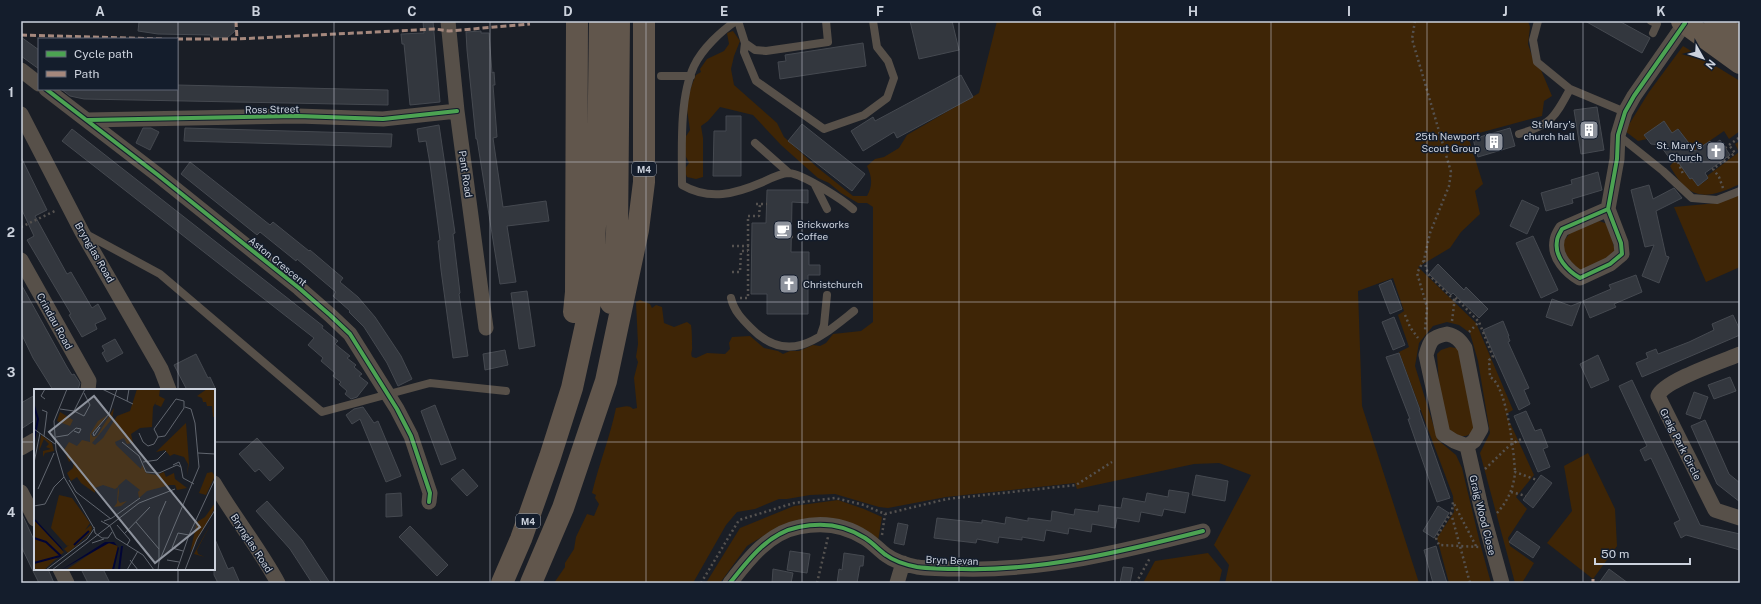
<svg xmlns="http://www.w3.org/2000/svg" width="1761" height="604" font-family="'Public Sans',sans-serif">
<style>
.green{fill:#3e2506}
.building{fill:#33373e;stroke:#454950}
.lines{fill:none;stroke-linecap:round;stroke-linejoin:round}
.path{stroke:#555250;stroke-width:2.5;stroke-dasharray:2 3;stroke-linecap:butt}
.lane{stroke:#575049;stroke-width:8}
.street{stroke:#575049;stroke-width:15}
.primary{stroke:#665a4e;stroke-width:22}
.highway{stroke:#61564c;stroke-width:22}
.quiet{stroke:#a5887d;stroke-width:3;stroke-dasharray:6 3;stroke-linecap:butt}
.cycleway-casing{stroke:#141d2c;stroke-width:6}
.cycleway{stroke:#4ca352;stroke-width:4}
.grid{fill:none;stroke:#ccd2dd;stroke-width:1;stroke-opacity:0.55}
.labels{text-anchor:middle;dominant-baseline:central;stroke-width:3;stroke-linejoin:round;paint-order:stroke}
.shield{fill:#141d2c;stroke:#959ca8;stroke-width:1}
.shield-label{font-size:9px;font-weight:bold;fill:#ccd2dd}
.street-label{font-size:10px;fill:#ccd2dd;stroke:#141d2c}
.poi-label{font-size:10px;fill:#ccd2dd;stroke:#141d2c;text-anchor:end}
.inset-river{fill:none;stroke:#020535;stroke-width:2}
.inset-road{fill:none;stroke:#61666f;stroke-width:1}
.view{fill:#8e939d;fill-opacity:0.15;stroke:#8e939d;stroke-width:2}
.inset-edge{fill:none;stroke:#ccd2dd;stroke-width:2}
.neatline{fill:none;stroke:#ccd2dd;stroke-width:1.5}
.grid-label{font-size:13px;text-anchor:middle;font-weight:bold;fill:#ccd2dd}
</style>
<rect width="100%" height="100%" fill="#1a1e26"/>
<path class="green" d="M997,21h531l2,6 -2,17 6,18 7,8 11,26 -8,5 -2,15 -74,20 15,48 -8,7 5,23 -19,18 -11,16 -32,19 58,56 37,87 -7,4 28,61 -18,22 11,12 -19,29 2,8 24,17 -12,20h-7l-35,-130 10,-20 -12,-72 -8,-28 -11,-8 -12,-3 -14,4 -14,17 -4,23 23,74 18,15 6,13 18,75 11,40h-42l-12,-45 17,-26 -1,-16 -54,-144 10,-5 -11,-32 6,-4 -11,-33 -35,13 4,115 57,177h-194l4,-18 -15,-20 37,-70 -32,-12 -25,1 -117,25 -2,-6 -129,14 -58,11 -9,-1 -44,-13 -25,1 -23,4h-8l-24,10 -18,3 -11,13 -33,58h-139l11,-16v-4l9,-14 2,-12 11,-23 7,2 5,-12 -4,-6 1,-3 -4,-2c7,-29 18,-56 24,-85 7,-1 13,-4 17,1l4,-1 -3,-30 4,-16 -2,-5 2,-13 -2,-42 4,-2 10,4 2,4 4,-3 6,2 2,16 10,4 13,-5 4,3c1,7 1,15 1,21 1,5 -2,6 0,11l4,1 11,-5 18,1 5,-5 -1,-6 3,-6 18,-1 14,12 14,3 5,3 7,-3h9l14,-6 7,1 6,-3 7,-9 28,-3 12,-9v-115l-6,-4h-9l-17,-10 -12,-10 -11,-5 -37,-33 -28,-30 -33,-8 -12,14 -7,5 2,12v39l-7,2 -9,-2 -3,-7 5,-7 -4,-8 -2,-14 7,-11 -4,-27 7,-21 3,-7 5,-3 -1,-3 7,-10 17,-8 5,-7 -2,-11 6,-2 7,10 -6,15 -3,13 3,16 43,38 7,14 34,31 35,28h14c6,-11 5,-19 0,-30l8,-7 9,-2 15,-9 8,-13 72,-42z
M1683,46l57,35v50l-11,8 -5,-8 -29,20 -5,-7 -7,6 3,-10 -7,-11 -7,4 -28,2 3,4 -9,2 -13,-10 24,-39z
M1740,141v43c-34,16 -51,17 -70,-18l6,-7 14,20 2,-1 6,8 10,-7 -1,-3 32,-24 -4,-8z
M1740,193v74l-34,15 -32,-75 43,-4z
M1599,221l9,3 7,27 -5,7 -28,14 -13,-8 -7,-21 8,-10z
M1450,347l6,1 4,4 16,71 -4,10 -6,3h-6l-5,-1 -7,-7 -9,-44 -2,-30 4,-4z
M1588,453l27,56 2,37 -24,33 -46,-36 25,-32 -8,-45z
M838,500l26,9 18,8 -4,24 -15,-13h-87l-29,18 -27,37h-14l34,-55 54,-22z
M1208,553l14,17 -3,13h-76l12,-22z"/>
<path class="building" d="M211,21h23l1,10 -8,7 -16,-1v-2l-53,-1 -20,-3 1,-9z
M423,21h10l7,81 -30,3 -6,-61h-2l-1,-10 23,-1z
M910,21h42l7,29 -40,9z
M1585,21h34l31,17 -8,15z
M481,31v2h8l3,40 2,-1 1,13h-2l4,52 -4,1 10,69 43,-6 3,20 -42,5 9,56 -16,2 -23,-145h-1l-9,-89 -1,-18z
M21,37l18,13v19l-18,-13z
M863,43l3,23 -86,13 -2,-17 8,-1 -1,-6z
M961,75l12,22 -76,41 -3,-6 -31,19 -12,-20 22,-14 2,4z
M177,85l211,5v15l-304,-6 -14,-3 -9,-7h116z
M1597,107l7,43 -23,4 -7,-44z
M726,116h15v60h-28l1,-45h12z
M1664,121l8,12 6,-4 17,22 15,-10 3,4 7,-5 10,15 -25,18 3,5 -10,8 -6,-8 -2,1 -16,-23 -4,3 -10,-14 -9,-1 -7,-9z
M802,124l63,50 -13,17 -64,-50z
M439,125l16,108 -2,1 7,59 -1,1 9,62 -15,2 -12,-88 -3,-29 2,-1 -10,-76 -4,-23 -7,1 -2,-13z
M143,128h8l8,4 -9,18 -14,-7z
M185,128l207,6 -1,13 -207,-6z
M1510,128l5,18 -37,11 -5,-18z
M72,129l251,197 -1,2 16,13 -3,3 15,12 -3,2 9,7 -2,2 8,7 -3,2 9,7 -11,14 -6,2 -6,-5 2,-3 -8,-7 2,-2 -8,-6 2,-3 -14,-12 2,-3 -15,-13 6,-7 -252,-197z
M21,157l26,53 -12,6 32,58 4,-2 21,36 6,-4 8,15 -11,5 2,5 -15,8 -13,-22 2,-1 -44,-74 7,-4 -13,-28z
M190,162l80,63 3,-3 36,29 1,-1 33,28 -3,4 18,15 17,20 26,39 11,23 -14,7 -11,-23 -23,-36 -15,-15 1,-1 -17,-15 3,-4 -39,-33 -1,2 -36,-29 -3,3 -76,-61z
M1598,172l4,18 -30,9 1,4 -27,8 -5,-18 31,-9 -1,-4z
M1649,185l4,14 21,-11 8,10 -26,13 10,45 3,1 -10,26 -17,-7 12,-31 -9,2 -14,-57z
M767,190h41v13l-16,-1 -1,50h18v13h11v10h-12v39h-41v-20h-16l1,-71h14z
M1522,200l17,8 -12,26 -17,-8z
M1533,236l25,54 -17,8 -25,-55z
M1438,264l26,26 2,-3 22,22 -9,9 -26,-25 -2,2 -22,-21z
M1636,275l6,17 -28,12 2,3 -26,11 -7,-17 28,-12 -2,-4z
M1391,280l11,29 -12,5 -11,-29z
M21,284l46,83 5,8 2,-1 6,9 -2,7h-25l-20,-32 -12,-25z
M527,291l8,55 -16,3 -8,-56z
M1552,299l19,7 10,-4 -9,24 -26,-9z
M1733,315l7,15v5l-98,42 -6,-14 12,-5 -2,-5 10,-4 2,5 31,-12 25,-12 -2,-6z
M1394,317l11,28 -12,5 -11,-28z
M1503,321l6,15h-1l2,5 -2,1 21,46 -5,2 6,14 -11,6 -36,-80z
M115,339l8,14 -16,9 -5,-9 3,-2 -3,-5z
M505,350l3,15 -23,5 -2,-16z
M1399,353l21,57h-1l31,88 -13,4 -29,-83h2l-24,-62z
M196,354l12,24 2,-1 6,13h-29l-13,-25z
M1598,355l11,25 -18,8 -11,-24z
M1730,377l6,14 -22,8 -6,-14z
M1632,380l68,145 40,9v16l-54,-15 -5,3 -7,-15 6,-3 -29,-62 -6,3 -5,-11 7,-4 -28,-60z
M1694,392l14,5 -8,22 -14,-5z
M35,395v25l-14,9v-26z
M435,405l21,54 -15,6 -20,-54z
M363,407l11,16 4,-2 23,55 -15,6 -26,-63 -8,5 -6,-9 8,-6z
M1526,411l9,20 6,-2 7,18 -5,2 7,18 -12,5 -24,-56z
M1705,420l24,54 11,9v19l-23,-18 -26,-58z
M257,438l27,30 -14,13 -11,-12 -4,3 -16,-18z
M463,469l15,17 -11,10 -16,-17z
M1196,475l32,6 -3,20 -33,-6z
M1541,475l11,8 -19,25 -10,-8z
M1169,490l20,3 -4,20 -21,-4 -2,7 -21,-4 -2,10 -22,-4 -2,10 -23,-4 -1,8 -22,-4 -1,6 -22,-4 -2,11 -22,-4v3l-23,-3 -1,6 -21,-4 -1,4 -42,-5 3,-20 45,5v-3l23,4 1,-7 22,4v-3l23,3 1,-10 22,4 1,-6 23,3 1,-7 22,3 2,-10 22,4 2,-9 21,4z
M401,493l1,23 -16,1v-23z
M267,501l35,39 28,43h-18l-22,-34 -34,-38z
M1438,506l11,7 -15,25 -11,-7z
M21,512l14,30v27h13l6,14h-15l-7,-14 -11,-23z
M898,523l10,2 -4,20 -10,-2z
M410,526l38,39 -11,11 -38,-39z
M1517,531l23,16 -7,11 -24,-16z
M214,537l14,32 5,-2 7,16h-22l-4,-8z
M1436,546l4,14 7,23h-14l-9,-33z
M790,551l20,3 -3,19 -20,-3z
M844,553l20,3 -1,10h-3l-3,17h-20l2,-14 3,1z
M1123,567l10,1 -3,15h-10z
M81,569h22l7,14h-22z
M773,569l20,4 -2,10h-19z
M1609,569l19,14h-29z"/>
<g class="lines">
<path class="path" d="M1415,21l-3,18 39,133 -2,14 -19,47 -6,27 -7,13 10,34 -2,23
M1725,148l15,-11
M1678,162l5,12
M1723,188l-4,-11 -6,-8 22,-16 -6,-8
M756,204h11
M21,227l36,-17
M791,237l37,-1
M732,246h19
M1424,260l4,14 26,26
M732,272h8l1,-21h7
M740,298h8v-82h11l1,-12
M1405,315l5,12 8,11
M1452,321l3,-24 24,25
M1469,332l10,-10 14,35 -4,3 1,17c17,8 24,76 25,95
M1485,469l25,-24 13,-7
M1511,492l15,4
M1451,513l19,70
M1497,513c10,-11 17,-25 18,-41l22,8
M882,535l3,-21
M1476,546l-23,-44 -1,9 -16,27 3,7 40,2
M701,583l38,-63 55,-17 41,-5 29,7 21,9 62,-15 129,-14 36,-23
M817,583l11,-46
M1136,583l14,-25"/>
<path class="lane" d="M736,21c-15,10 -34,28 -42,45 -15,32 -12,83 -12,119 28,16 53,9 81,-3 8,-4 18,-9 26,-9 14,1 54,27 64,36
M738,21l7,22 -1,9 12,29 68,48 40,-14 23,-17 7,-20 -6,-17 -11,-14 -4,-26
M1538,21l-5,19 4,22 33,27
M1651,21l6,3 -4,9
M745,43l10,7 11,1 62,-9 -2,-21
M661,76h30
M1519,134c32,-9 36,-17 51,-45l55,23
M1618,135l45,36 29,27 25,2 23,-9
M755,143l34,30
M815,185l12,24
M86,234l74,40 162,138 108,-29 76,8
M731,298c3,13 11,21 20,30 38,39 70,9 103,-17
M821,334l3,-9 3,-30"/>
<path class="street" d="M448,21l9,90 29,217
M21,70l18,14
M46,89l112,86 141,113 31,27 20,19 47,75 14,27 19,57 -1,9
M21,114l61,118 79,137 8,21
M87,120l211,-4 85,3 74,-8
M1608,209l-46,20c-2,4 -5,8 -5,12 -3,16 11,30 23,37l30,-14 12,-10 -1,-11 -13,-34 9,-50 1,-24 7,-23 9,-16 51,-73
M21,260l68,121 -1,9
M1447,334c9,2 13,6 18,14l16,81 -7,12 -7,5 -13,-5 -11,-7 -17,-79c4,-14 5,-18 21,-21z
M1740,354c-17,7 -77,27 -82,42l57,114 25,8
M1467,446l14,61 21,76
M21,448l14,-8
M214,483c20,34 45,65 64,100
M21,492l14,27
M60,569l7,14
M730,583c18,-23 38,-50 69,-56 23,-5 46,-2 66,11 8,5 14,12 21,17 8,6 21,10 31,12 15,2 30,2 45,2 81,2 163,-18 241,-38
M897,583l6,-20"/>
<path class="primary" d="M1682,21l58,42
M1715,21l25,17"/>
<path class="highway" d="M611,303l6,-69 2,-213
M574,312l2,-20 1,-271
M502,583l19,-44 29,-82 22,-69 17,-77 4,-48 5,-92 2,-150
M531,583l32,-75 43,-127 32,-151 6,-48v-161"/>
<path class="quiet" d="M236,21l1,18
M21,35l143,4
M177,39h60l198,-10 14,2 81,-7
M1593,579v4"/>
<g class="cycleway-casing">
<path id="cycleway" d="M46,89l112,86 141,113 31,27 20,19 47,75 14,27 19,57 -1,9
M87,120l211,-4 85,3 74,-8
M1608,209l-46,20c-2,4 -5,8 -5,12 -3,16 11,30 23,37l30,-14 12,-10 -1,-11 -13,-34 9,-50 1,-24 7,-23 9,-16 51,-73
M730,583c18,-23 38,-50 69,-56 23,-5 46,-2 66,11 8,5 14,12 21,17 8,6 21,10 31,12 15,2 30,2 45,2 81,2 163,-18 241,-38"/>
</g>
<use href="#cycleway" class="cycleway"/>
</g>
<path class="grid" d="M178,21v369M334,21v562M490,21v562M646,21v562M802,21v562M959,21v562M1115,21v562M1271,21v562M1427,21v562M1583,21v562M21,162h1719M21,302h1719M21,442h14M214,442h1526M178,569v14"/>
<defs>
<g id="building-square" transform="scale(1)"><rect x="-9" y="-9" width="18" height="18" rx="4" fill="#8e939d" stroke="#141d2c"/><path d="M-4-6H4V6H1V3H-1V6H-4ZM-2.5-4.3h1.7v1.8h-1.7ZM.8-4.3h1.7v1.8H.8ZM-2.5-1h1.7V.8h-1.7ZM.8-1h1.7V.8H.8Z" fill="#fff"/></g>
<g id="church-square" transform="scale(1)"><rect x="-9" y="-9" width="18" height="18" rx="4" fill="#8e939d" stroke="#141d2c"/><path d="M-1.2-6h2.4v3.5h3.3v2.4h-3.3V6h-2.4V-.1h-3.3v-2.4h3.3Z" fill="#fff"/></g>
<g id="cafe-square" transform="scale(1)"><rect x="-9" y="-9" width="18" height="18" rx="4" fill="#8e939d" stroke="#141d2c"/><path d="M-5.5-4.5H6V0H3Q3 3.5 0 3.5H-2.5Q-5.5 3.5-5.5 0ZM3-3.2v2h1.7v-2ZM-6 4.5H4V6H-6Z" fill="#fff"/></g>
</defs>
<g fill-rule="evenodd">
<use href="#building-square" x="1589" y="130"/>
<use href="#building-square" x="1494" y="142"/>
<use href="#church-square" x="1716" y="151"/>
<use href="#cafe-square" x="783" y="230"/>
<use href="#church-square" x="789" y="284"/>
</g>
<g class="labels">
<g class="shield">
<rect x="632" y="162" width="24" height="14" rx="3"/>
<rect x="516" y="514" width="24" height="14" rx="3"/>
</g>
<g class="shield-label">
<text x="644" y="169">M4</text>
<text x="528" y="521">M4</text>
</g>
<g class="street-label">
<text transform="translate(272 109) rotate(-1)">Ross Street</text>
<text transform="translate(466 174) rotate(82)">Pant Road</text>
<text transform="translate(95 252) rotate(60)">Brynglas Road</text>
<text transform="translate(278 261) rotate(39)">Aston Crescent</text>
<text transform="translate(55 321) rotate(61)">Crindau Road</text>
<text transform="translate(1681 444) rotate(63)">Graig Park Circle</text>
<text transform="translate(1483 515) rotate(76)">Graig Wood Close</text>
<text transform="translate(252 543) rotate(57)">Brynglas Road</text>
<text transform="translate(952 560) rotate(2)">Bryn Bevan</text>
</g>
<g class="poi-label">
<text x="1575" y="124">St Mary's<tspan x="1575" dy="12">church hall</tspan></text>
<text x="1480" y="136">25th Newport<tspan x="1480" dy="12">Scout Group</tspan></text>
<text x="1702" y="145">St. Mary's<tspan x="1702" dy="12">Church</tspan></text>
<text x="797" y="224" text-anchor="start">Brickworks<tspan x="797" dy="12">Coffee</tspan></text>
<text x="803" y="284" text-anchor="start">Christchurch</text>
</g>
</g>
<g transform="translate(34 389)">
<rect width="181" height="181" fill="#1a1e26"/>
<path d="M103,0h23l-1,7 6,3 -4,8 -6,-3 2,-4 -4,7 -1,20 -12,1 -9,6 2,9 -6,1 -3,-6 -9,4 1,3 25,24 1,-4 4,8 10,2 8,-3 2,5 8,-4 1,6 12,9 -10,2 -2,-5h-5l-23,6 -8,7 -1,-6 2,-2 -14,-11 -8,7 1,6 -1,8 2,3 7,-2 -6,5 -7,1 3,-4 1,-16 -3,2 -12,-4 -8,3v5l-14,-10 -4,-6 -6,4 -4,-8 6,-5 1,-7 -2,-2 -3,3 -5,-12 5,-8 8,4 5,-6 8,2v-8l8,-13 10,-6 -17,19 2,3 4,-1 17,-28 -2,11 -20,24 3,2 8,-7 14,-22 13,-5zM173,0h8v28h-2l-1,-11h-5l-1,-4h-3l-1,-4 -5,-2zM26,23l13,8 -3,6 -13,-5zM152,34l3,40 -2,12 1,-11 -4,-7 -10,-3 -4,2 -5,-6 -9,2zM7,46l11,8 2,8 -9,2 -2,4v-6l8,-2 -5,-2 3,-3 -5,-5 -5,12zM178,83l3,4 -9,19 -7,-2 8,-20zM25,106l13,3 18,25 -5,7 6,-5 1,3 -1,4 -23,21 -4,-4 5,-4 -2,1 -16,-18zM181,114v5l-25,45 7,-31 8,-5zM181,127l-18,34 1,4 7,3 -11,-3zM0,131l30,32 -20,18h-10zM78,154l6,3 -6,24h-46l39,-26z" fill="#3e2506"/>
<path d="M0,129l27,29 3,5 -30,-32zM71,153h9l5,6 -5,22h-2l6,-24 -9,-3 -48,27z" fill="#020535"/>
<path class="inset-river" d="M0,17l4,13 -4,21M0,149l12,4 15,14M40,156l15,-14M0,174l26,-7M85,181l3,-24"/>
<path class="inset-road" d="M11,0l-4,7 4,3M33,0l-13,32 2,29 8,27 30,51M68,0l31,15M50,4l6,12 -6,11 -10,-5 11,-22M142,10l8,2v7l-19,28 -7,1 -4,-8zM93,12l2,-12M26,20l14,2M8,21l5,2 -3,24M66,38l-6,9 -1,-3 16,-19 8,-25M0,40l21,15M105,44l4,9 5,4 6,-2 4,-7M22,48l12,-2 8,-7 5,1 -2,4 -5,-2M88,53l17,14 7,16 13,1 18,-8 4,2 2,11 11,6M164,64l17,1M109,73l14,-2 9,-9M0,74l6,-30M139,76l6,-3 2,5M35,91l7,12 35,27M4,100l16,-36M0,117l11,-2 9,-17 10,-10M67,132l9,5 6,12 27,17 11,15M70,132l8,-3 28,-20M102,133l23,27M83,136l13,15 -3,5M60,138l1,6 7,5h6l4,-6M90,145l26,-27M58,154l12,-4M149,162l-11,-3 6,-15 11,2M125,170v-42l7,-16M96,171l8,10M133,171l12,2M12,181l41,-31 7,-10M18,181l87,-67 36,-14M93,181l11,-19M124,181l1,-8 40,-95 -4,-44 -4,-14 -6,-2M143,181l12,-35 26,-56M151,181l12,-31 18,-29"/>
<path class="view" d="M60,7l106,131 -45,36 -106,-131z"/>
<rect width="181" height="181" class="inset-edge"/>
</g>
<rect width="1761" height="604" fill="none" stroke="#141d2c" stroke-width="44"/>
<rect x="38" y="38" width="140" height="52" fill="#141d2c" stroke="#5e6573"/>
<rect x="46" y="51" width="20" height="6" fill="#4ca352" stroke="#5e6573"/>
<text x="74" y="58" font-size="12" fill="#ccd2dd">Cycle path</text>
<rect x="46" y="71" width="20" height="6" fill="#a5887d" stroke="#5e6573"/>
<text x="74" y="78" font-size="12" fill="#ccd2dd">Path</text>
<g transform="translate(1703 58) rotate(129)" stroke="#141d2c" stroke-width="3" paint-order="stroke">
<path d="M0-3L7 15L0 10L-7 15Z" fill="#ccd2dd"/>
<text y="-6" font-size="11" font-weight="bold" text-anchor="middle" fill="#ccd2dd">N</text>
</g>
<path d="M1595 558v6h95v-6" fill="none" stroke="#ccd2dd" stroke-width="2"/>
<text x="1601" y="558" font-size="12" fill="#ccd2dd" stroke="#141d2c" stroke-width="3" paint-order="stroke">50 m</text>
<rect x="22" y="22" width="1717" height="560" class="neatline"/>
<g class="grid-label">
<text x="100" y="16">A</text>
<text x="256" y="16">B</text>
<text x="412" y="16">C</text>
<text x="568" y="16">D</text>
<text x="724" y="16">E</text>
<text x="880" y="16">F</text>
<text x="1037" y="16">G</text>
<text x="1193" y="16">H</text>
<text x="1349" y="16">I</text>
<text x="1505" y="16">J</text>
<text x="1661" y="16">K</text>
<text x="11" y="97">1</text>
<text x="11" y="237">2</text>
<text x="11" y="377">3</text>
<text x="11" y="517">4</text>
</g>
</svg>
